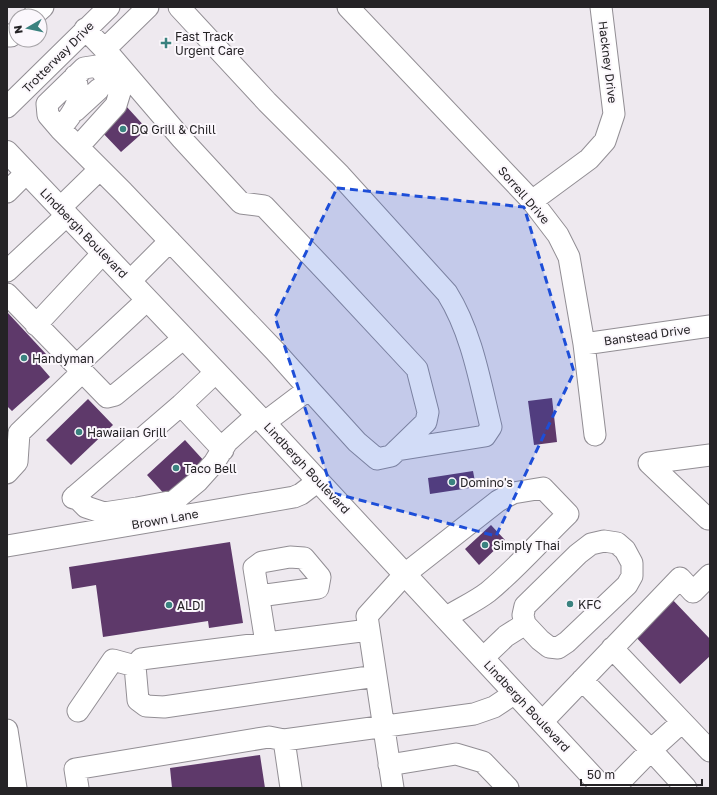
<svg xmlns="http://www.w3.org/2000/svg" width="717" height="795" font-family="'Golos Text',sans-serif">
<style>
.building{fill:#5e396a}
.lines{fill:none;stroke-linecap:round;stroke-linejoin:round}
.minor-casing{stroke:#928e94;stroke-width:23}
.major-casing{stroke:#928e94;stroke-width:24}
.minor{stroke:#fff;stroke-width:21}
.major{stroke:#fff;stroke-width:22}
.marked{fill:#1d4ed8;fill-opacity:0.2;stroke:#1d4ed8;stroke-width:3;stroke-dasharray:8 5;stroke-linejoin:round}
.poi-dot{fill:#3a827f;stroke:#fbf7fc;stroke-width:1.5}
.labels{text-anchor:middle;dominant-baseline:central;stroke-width:4;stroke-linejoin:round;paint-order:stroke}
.poi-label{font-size:12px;fill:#252326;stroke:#fbf7fc;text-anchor:start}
.street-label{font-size:12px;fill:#252326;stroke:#fbf7fc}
</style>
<rect width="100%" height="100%" fill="#eee9ef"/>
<path class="building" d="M126,106l21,23 -26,23 -21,-22z
M7,312l39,42 -9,8 13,15 -38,34 -5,-5z
M552,398l5,44 -23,3 -6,-44z
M88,399l25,26 -42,40 -25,-25z
M185,440l20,22 -38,35 -20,-22z
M473,471l3,16 -46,7 -2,-16z
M491,525l14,15 -26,25 -14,-16z
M230,542l13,81 -34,5 -1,-7 -105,16 -7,-52 -24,4 -3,-22z
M670,597l40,42v17l-30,28 -47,-50z
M260,755l5,33h-93l-2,-20z"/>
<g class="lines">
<g class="minor-casing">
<path id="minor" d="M179,7l88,95 73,73 107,118c25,40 33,89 44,134l-6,9 -88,14
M348,7l184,194 26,34 11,22 15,87 11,91
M33,16l10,-9
M85,29l25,26 72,84 59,64 23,3 72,76 81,87 11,43 -2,10 -35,34 -14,3 -20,-17 -48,-53 -45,34
M7,36h4l5,-4
M105,49l43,-42
M7,107l102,-100
M75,111l24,-22
M60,129c16,-20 22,-27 15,-53
M78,147l38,-42 4,-13 -23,-26 -13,2 -37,36 1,11 12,14 63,63 152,159 34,38
M7,192l19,-19
M532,201l57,-42 16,-18 9,-27 -13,-107
M60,208l40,-39
M7,271l60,-56
M130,281l40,-40
M7,294l100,103 8,-2 69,-57
M36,325l67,-72
M584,344l126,-18
M76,366l71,-66
M181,405l42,45
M649,463l59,56
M649,463l61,-8
M7,473l10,-11 2,-29 63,-61
M75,496l11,11 18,6 33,-5 37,-7 23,-19 17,-19 13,-21 30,-27
M73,498l108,-93 35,-33
M604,541l13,2 8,7 7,13v13l-5,9 -60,57 -9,6 -9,-1 -9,-7 -15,-16 -2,-9 2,-9 53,-52 13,-10z
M7,546l287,-49 7,-3 17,-13
M259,596l59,-8 2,-11 -16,-19 -14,-1 -28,5 -8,6 12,75
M369,630l-228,29 -6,7 3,34 8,6 18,1 212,-31
M612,648l98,103
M483,658l23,-22 19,-12
M582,680l69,70 31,-28
M78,711l35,-51 22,6
M542,722l138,-144 13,14 17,-17
M7,730l9,58
M389,765l67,-11 27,8 25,26
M78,788l-3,-19 194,-32 15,3
M291,788l-7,-48 190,-26 20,-7 21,-14
M393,788l-26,-172 38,-42 93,-73 15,-8 30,-5 25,26c-27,26 -51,54 -80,78 -13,10 -29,17 -43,26
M614,788l37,-38 35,38"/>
</g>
<g class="major-casing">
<path id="major" d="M7,152l250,263 346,373"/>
</g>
<use href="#minor" class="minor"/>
<use href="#major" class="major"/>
</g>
<path class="marked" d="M337,188l187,19 50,165 -78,164 -163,-43 -58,-176z"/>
<g class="poi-dot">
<path d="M164 37h4v4h4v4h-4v4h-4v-4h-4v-4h4z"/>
<circle cx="123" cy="129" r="4"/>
<circle cx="24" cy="358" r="4"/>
<circle cx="79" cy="432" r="4"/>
<circle cx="176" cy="468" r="4"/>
<circle cx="452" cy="482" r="4"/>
<circle cx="485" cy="545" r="4"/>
<circle cx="570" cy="604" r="4"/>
<circle cx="169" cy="605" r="4"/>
</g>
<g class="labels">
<g class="poi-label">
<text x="175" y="36">Fast Track<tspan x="175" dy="14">Urgent Care</tspan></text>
<text x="131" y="129">DQ Grill &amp; Chill</text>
<text x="32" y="358">Handyman</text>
<text x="87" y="432">Hawaiian Grill</text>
<text x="184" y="468">Taco Bell</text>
<text x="460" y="482">Domino's</text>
<text x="493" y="545">Simply Thai</text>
<text x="578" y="604">KFC</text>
<text x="177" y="605">ALDI</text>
</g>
<g class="street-label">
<text transform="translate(58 57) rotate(-45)">Trotterway Drive</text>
<text transform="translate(608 62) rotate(83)">Hackney Drive</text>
<text transform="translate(524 195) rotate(49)">Sorrell Drive</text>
<text transform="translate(84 233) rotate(46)">Lindbergh Boulevard</text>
<text transform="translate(647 335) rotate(-8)">Banstead Drive</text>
<text transform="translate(307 468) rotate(47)">Lindbergh Boulevard</text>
<text transform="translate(165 519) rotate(-10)">Brown Lane</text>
<text transform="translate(527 706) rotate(47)">Lindbergh Boulevard</text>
</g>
</g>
<rect width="717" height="795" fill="none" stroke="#252326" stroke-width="16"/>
<g transform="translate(28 28) rotate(261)"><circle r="19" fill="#fbf7fc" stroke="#a5a2a6"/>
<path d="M0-3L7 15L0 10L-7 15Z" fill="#3a827f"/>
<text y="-6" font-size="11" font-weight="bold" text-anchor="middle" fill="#252326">N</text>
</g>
<path d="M581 779v6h121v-6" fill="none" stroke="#252326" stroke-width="2"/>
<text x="587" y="779" font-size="12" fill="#252326" stroke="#fbf7fc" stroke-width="3" paint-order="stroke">50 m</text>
</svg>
